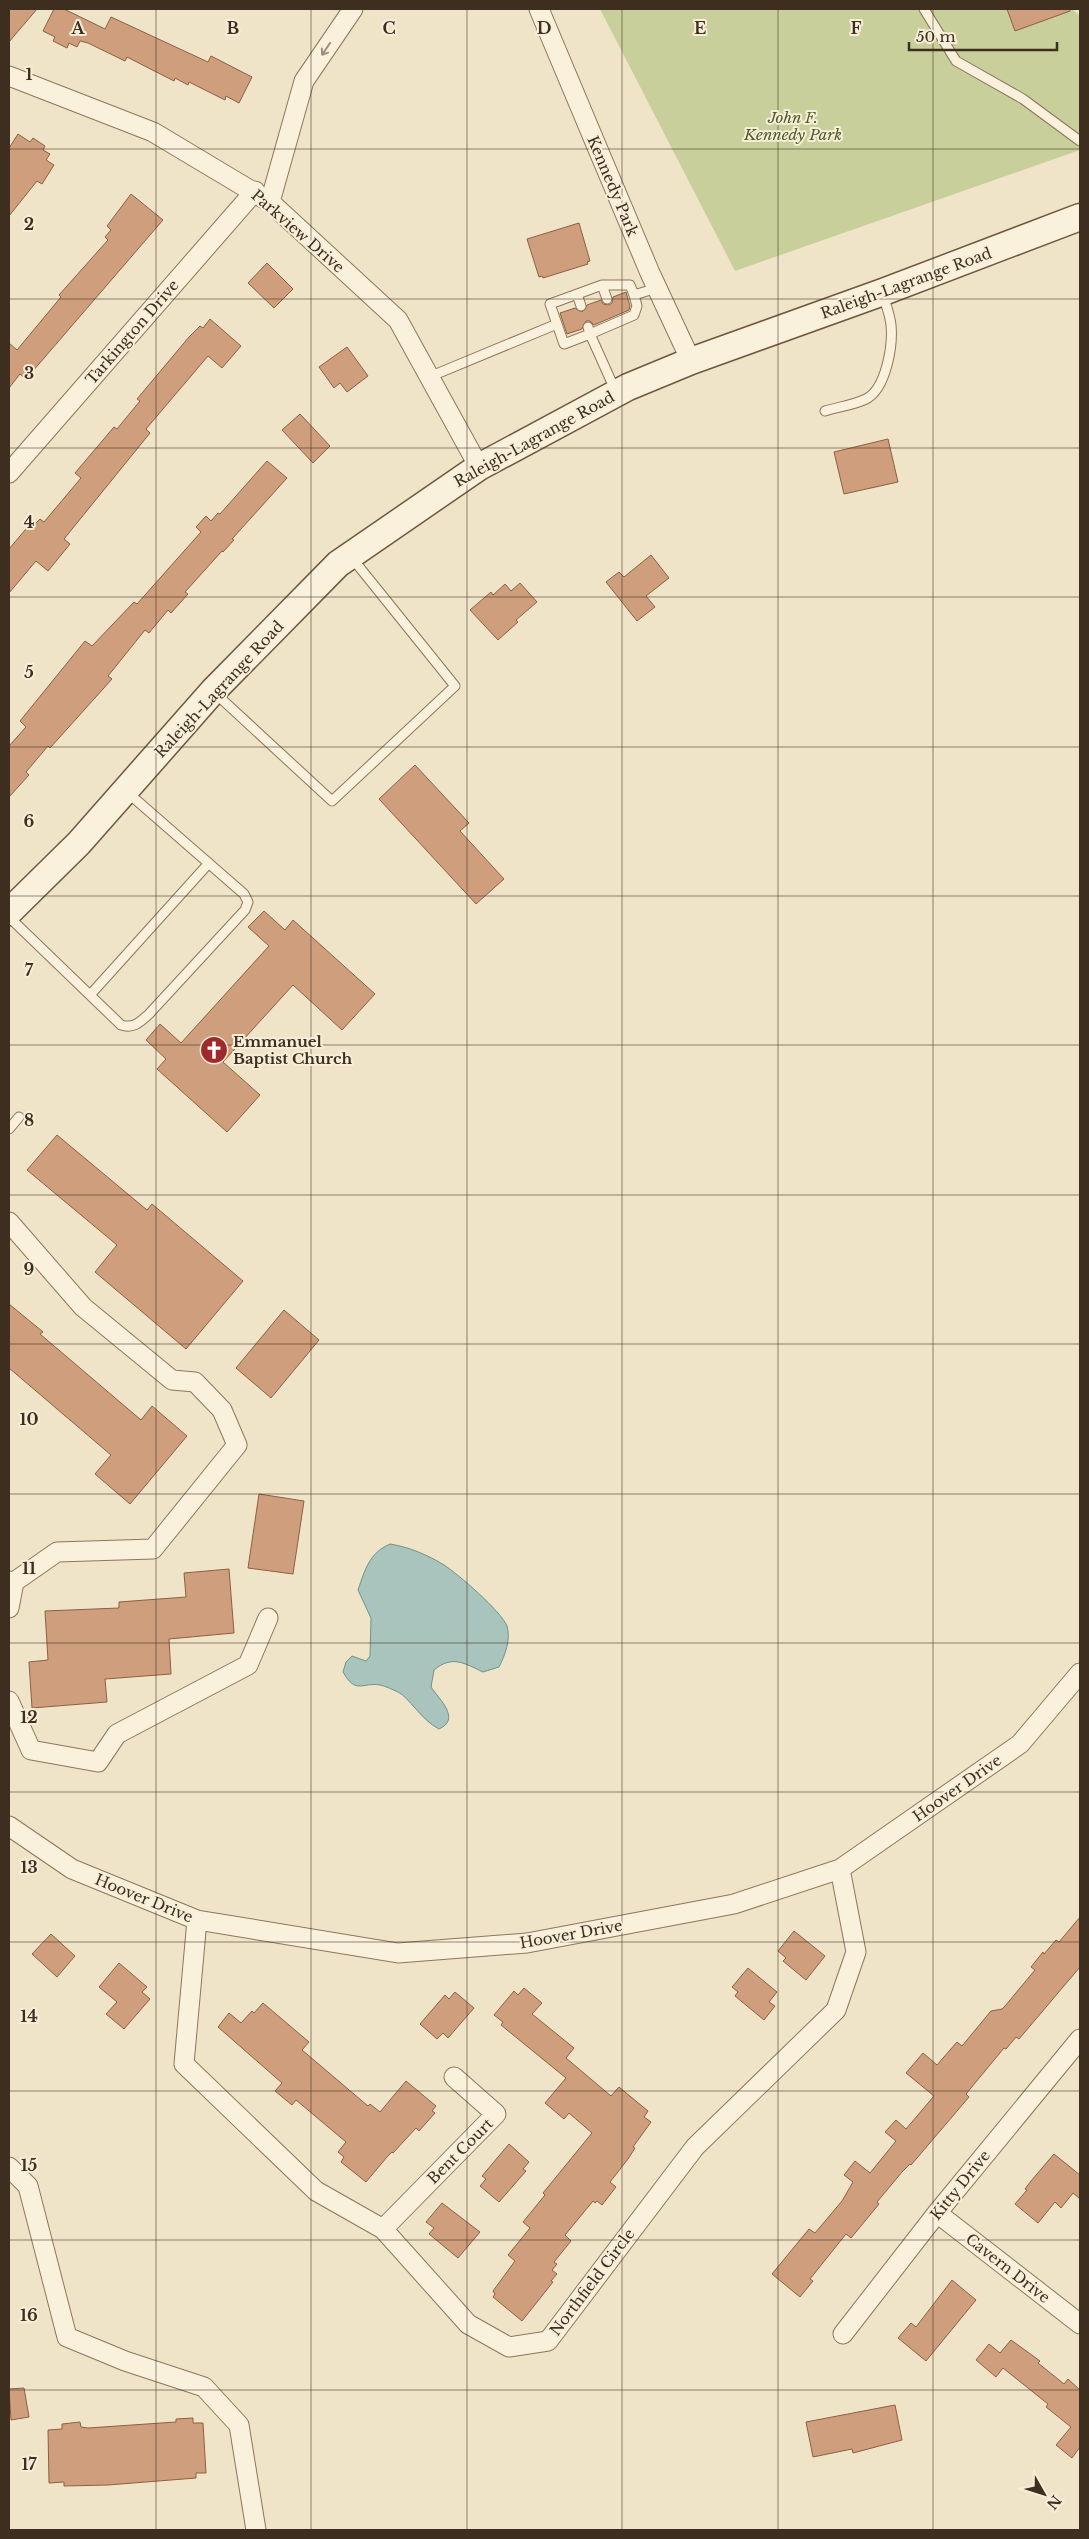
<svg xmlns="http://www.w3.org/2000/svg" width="1089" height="2539" font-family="'Libre Baskerville',serif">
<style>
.green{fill:#c9cf9b}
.water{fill:#a9c4bc;stroke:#6f938a}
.building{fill:#cf9f7d;stroke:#8d5f41}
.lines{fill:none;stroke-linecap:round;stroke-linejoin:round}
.service-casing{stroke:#8d765c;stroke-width:11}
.minor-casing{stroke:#8d765c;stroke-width:21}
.secondary-casing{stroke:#6f573f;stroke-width:29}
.service{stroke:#faf1dc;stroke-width:9}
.minor{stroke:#faf1dc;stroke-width:19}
.secondary{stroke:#faf1dc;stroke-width:26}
.oneway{stroke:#9c907e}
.grid{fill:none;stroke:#3d2e20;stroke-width:1;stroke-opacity:0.55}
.labels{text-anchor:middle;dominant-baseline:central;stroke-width:4;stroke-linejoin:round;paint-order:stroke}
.park-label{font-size:15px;font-style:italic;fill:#4d5a26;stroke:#f7eed8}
.street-label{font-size:15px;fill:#3d2e20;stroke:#f7eed8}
.poi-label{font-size:15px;font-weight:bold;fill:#3d2e20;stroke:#f7eed8;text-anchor:start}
.grid-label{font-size:16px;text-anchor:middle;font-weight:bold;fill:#3d2e20;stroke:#f7eed8;stroke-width:4;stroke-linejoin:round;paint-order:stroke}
</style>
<rect width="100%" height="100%" fill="#f0e4c8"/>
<path class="green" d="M600,9h472l8,7v134l-345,121z"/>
<path class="water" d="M390,1544c19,3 38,11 54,21 14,9 57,46 63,61 4,14 -2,29 -8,41l-16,5c-19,-9 -31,-17 -49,-2l-3,17c9,13 30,32 8,42 -18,-9 -30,-32 -41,-37 -5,-2 -12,-6 -18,-7 -18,-3 -24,10 -37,-13l3,-10 6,-6 14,5 4,-5 1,-38 -13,-28c7,-20 11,-37 32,-46z"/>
<path class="building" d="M9,9h28l-28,33z
M54,9h10l41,20 6,-12 97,45 3,-6 41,21 -13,26 -13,-7 -1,4 -36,-18 -1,3 -13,-7 -1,3 -47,-24 -2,4 -37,-18 -8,-2 -3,6 -8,-4 -2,5 -14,-7 2,-4 -12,-6z
M1007,9h63v2l-55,20z
M18,134l12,8 3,-4 12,8 -2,4 7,4 -4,6 8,5 -12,19 -5,-3 -28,35v-68z
M131,194l32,26 -137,159 -6,-5 -11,14v-45l8,7 44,-53 -2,-2 49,-55 -3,-3 6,-7 -4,-4z
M579,223l11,38 -3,1 1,2 -45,14 -1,-2 -3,1 -12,-38z
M267,263l26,26 -19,19 -26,-25z
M626,292l4,14 -1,4 -35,15 -4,-4h-4l-4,8 -15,5 -7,-21 15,-5 7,4 5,-7 14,-5 2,4 6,1 3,-2 1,-6z
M210,319l31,27 -19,22 -14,-12 -62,73 4,4 -86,106 6,5 -22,27 -12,-10 -27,32v-44l22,-26 3,2 6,-6 4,3 37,-44 -6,-5 39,-46 3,2 23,-28 -3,-2 52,-62 11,-11 3,2z
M347,347l21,29 -21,16 -7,-9 -6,5 -15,-21z
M300,414l30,32 -17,17 -31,-33z
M888,439l10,43 -54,12 -10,-42z
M267,461l20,17 -55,61 2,1 -11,12 -1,-1 -37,41 3,2 -17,19 -3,-3 -19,23 -4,-3 -37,46 4,3 -62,69 -2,-2 -22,26 3,3 -20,22v-51l17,-19 -6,-6 65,-80 7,5 42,-44 3,2 64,-72 -5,-5 10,-11 5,5 7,-8 2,1z
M651,555l18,23 -23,18 9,11 -18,14 -31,-39 13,-10 5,5z
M520,583l17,19 -21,18 2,2 -20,18 -28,-30 21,-18 2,3 12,-11 6,7z
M415,765l54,58 -9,8 44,48 -28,25 -97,-105z
M264,911l21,19 8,-10 82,74 -33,36 -49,-45 -70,77 37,33 -33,37 -70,-63 9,-10 -20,-19 14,-16 21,19 88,-97 -21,-19z
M57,1135l90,75 5,-6 91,77 -57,68 -91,-77 22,-27 -90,-75z
M9,1304l34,28 -3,2 101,86 11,-14 35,30 -57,68 -35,-30 16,-19 -102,-87z
M284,1310l35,30 -48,58 -35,-30z
M259,1494l45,7 -11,73 -45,-6z
M229,1569l5,64 -65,6 2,35 -66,5 2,23 -75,6 -3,-46 19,-2 -3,-49 74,-3v-6l67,-5 -2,-24z
M1080,1917v50l-61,72 -3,-2 -10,12 -2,-1 -38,46 3,3 -58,68 -1,-1 -8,8 -25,30 2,2 -28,34 -5,-4 -36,45 3,2 -13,16 -28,-23 37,-45 6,4 27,-32 11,-19 -9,-7 11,-14 15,12 26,-32 -11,-9 11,-12 10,9 28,-33 -28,-23 17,-20 14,12 20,-23 5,4 29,-35 11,-2 3,-3 30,-36 -4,-3 12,-15 1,2 12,-14 3,2z
M794,1931l31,25 -19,24 -23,-19 3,-3 -8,-7z
M51,1934l24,22 -18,21 -25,-23z
M119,1963l28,24 -5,5 8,7 -26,30 -18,-15 11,-12 -18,-15z
M748,1968l29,24 -8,10 6,4 -11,14 -29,-24 3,-4 -6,-5z
M524,1988l18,15 -10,11 42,34 -8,10 45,38 8,-9 29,24 -4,6 7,5 -18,25 2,1 -7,11 -18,23 6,5 -14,18 -5,-4 -2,2 -2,-2 -28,34 6,6 -17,21 3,2 -5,6 5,4 -6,7 2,1 -31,39 -29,-24 2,-3 -2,-3 22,-30 -7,-6 22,-27 -7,-6 22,-27 -2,-2 49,-60 -23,-20 -5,6 -19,-16 21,-25 -65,-53 2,-3 -9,-7 20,-24 4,4z
M455,1992l19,16 -26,30 -5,-5 -6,6 -17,-15 25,-29 4,4z
M263,2003l46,39 -7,8 66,56 2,-2 10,8 26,-31 30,25 -4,5 3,2 -16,18 -3,-3 -23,25 -1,-1 -5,5 -21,25 -25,-20 3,-5 -6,-5 8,-10 -50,-42 -4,5 -17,-14 7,-8 -64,-56 11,-14 12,10 11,-12 2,2z
M509,2144l20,18 -6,7 3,2 -27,31 -19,-16 6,-7 -4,-3z
M1054,2154l26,21v24l-7,-6 -12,15 -6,-6 -17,21 -23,-19 12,-14 -2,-1 6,-8z
M442,2203l38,29 -22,26 -29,-24 5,-6 -8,-6z
M952,2280l24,20 -50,61 -28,-23 13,-15 5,4z
M1011,2340l29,21 -2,2 26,21 4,-5 12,11v57l-8,11 -16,-13 15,-18 -25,-20 2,-3 -45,-36 -7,9 -20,-17 13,-16 11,9z
M24,2388l5,29 -18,3 -2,-31z
M895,2405l7,35 -49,13 -1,-4 -39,8 -7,-35z
M193,2418v5h10l3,50h-10v5l-88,7 -44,1v-4l-15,1 -1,-53 14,-1v-5l18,-2 1,5 7,1 88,-6v-3z"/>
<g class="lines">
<g class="service-casing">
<path id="service" d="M924,9l32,52 67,38 57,42
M602,285l5,14
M577,294l4,12
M588,327l2,7 44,-19 3,-9 -3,-11 23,-7
M429,377l128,-53
M616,392l-26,-58 -26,10 -14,-40 52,-19h28l4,10
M825,411c13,-4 29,-6 41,-12 20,-10 27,-53 25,-74 -1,-10 -5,-20 -8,-30
M215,693l117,108 123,-115 -103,-128
M9,917l112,108c13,4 19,-3 28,-11l96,-104 3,-8 -4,-8 -117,-102
M90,995l119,-132
M9,1129l10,-12"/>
</g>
<g class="minor-casing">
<path id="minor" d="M539,9l111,264 41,88
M9,76l144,56 117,70 128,118 81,147
M270,202l34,-121 49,-72
M9,473l246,-282
M9,1222l74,85 89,73 23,2 27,28 15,35 -84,104 -96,3 -43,30 -5,-1
M9,1608l5,-26
M9,1701l22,49 67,12 19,-28 131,-69 20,-47
M9,1826l63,43 125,51 201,33 129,-10 207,-39 106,-35 180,-125 60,-71
M197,1920l-13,144 132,127 67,38 85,95 41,23 39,-6 147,-194 141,-137 20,-58 -16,-83
M9,2167l19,19 39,151 58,24 79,26 35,38 17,105
M937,2213l143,111
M383,2229l113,-115 -42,-37
M843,2334l94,-121 143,-174"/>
</g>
<g class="secondary-casing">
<path id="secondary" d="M9,912l70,-69 134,-152 125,-127 141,-97 149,-80 63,-26 192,-69 197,-75"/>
</g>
<use href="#service" class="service"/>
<use href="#minor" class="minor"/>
<use href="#secondary" class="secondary"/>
</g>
<defs><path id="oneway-shaft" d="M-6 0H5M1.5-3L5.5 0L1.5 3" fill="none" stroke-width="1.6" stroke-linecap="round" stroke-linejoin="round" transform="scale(1.25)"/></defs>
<use class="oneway" href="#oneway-shaft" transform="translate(326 49) rotate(124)"/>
<path class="grid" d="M156,9v2521M311,9v2521M467,9v2521M622,9v2521M778,9v2521M933,9v2521M9,149h1071M9,299h1071M9,448h1071M9,597h1071M9,747h1071M9,896h1071M9,1045h1071M9,1195h1071M9,1344h1071M9,1494h1071M9,1643h1071M9,1792h1071M9,1942h1071M9,2091h1071M9,2240h1071M9,2390h1071"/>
<defs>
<g id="church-disc" transform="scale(1.4375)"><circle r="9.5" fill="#9e2a2b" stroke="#f7eed8"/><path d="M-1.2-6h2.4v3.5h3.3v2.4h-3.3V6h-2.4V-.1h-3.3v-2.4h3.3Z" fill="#fff"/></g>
</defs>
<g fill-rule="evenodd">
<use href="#church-disc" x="214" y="1050"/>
</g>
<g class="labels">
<g class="park-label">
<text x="793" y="117">John F.<tspan x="793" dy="17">Kennedy Park</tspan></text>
</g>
<g class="street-label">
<text transform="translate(613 186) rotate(67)">Kennedy Park</text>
<text transform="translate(298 231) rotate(41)">Parkview Drive</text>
<text transform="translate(906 283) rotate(-20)">Raleigh-Lagrange Road</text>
<text transform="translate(132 332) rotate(-49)">Tarkington Drive</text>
<text transform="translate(534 439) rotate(-29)">Raleigh-Lagrange Road</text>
<text transform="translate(219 689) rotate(-47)">Raleigh-Lagrange Road</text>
<text transform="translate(957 1788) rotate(-35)">Hoover Drive</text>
<text transform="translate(144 1898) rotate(22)">Hoover Drive</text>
<text transform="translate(571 1934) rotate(-10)">Hoover Drive</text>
<text transform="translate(460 2151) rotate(-45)">Bent Court</text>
<text transform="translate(960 2185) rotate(-51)">Kitty Drive</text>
<text transform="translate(1008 2268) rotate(38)">Cavern Drive</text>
<text transform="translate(592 2282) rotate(-53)">Northfield Circle</text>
</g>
<g class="poi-label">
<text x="233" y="1041">Emmanuel<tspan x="233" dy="17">Baptist Church</tspan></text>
</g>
</g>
<g class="grid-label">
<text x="78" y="34">A</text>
<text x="233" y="34">B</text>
<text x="389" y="34">C</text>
<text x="544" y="34">D</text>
<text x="700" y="34">E</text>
<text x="856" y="34">F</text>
<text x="29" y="80">1</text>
<text x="29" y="230">2</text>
<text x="29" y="379">3</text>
<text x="29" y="528">4</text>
<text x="29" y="678">5</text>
<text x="29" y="827">6</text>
<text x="29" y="976">7</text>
<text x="29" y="1126">8</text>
<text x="29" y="1275">9</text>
<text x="29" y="1425">10</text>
<text x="29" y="1574">11</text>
<text x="29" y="1723">12</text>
<text x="29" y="1873">13</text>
<text x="29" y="2022">14</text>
<text x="29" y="2171">15</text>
<text x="29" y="2321">16</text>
<text x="29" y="2470">17</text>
</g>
<rect width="1089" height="2539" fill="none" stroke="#3d2e20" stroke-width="20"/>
<g transform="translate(1044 2494) rotate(129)" stroke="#f7eed8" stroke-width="4" paint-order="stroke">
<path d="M0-4L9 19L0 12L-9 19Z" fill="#3d2e20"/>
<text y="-8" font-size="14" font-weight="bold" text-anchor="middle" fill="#3d2e20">N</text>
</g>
<path d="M909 42v8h148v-8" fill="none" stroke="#3d2e20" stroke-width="2.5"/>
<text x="916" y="42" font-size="15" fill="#3d2e20" stroke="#f7eed8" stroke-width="4" paint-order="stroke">50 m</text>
</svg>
